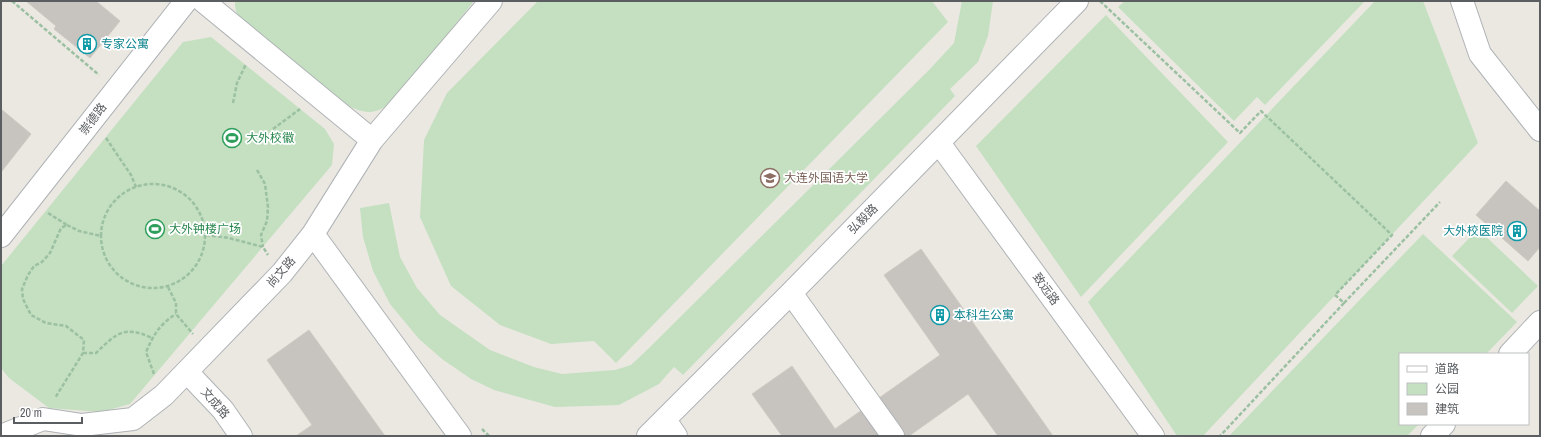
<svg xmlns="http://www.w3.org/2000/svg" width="1541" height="437" font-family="'Archivo Narrow','Noto Sans SC',sans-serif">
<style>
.green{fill:#c4e0c1}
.building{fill:#c7c3bf;stroke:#cfcac1}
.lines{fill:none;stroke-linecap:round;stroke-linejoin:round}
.street-casing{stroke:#afb3b6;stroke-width:24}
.path{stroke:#9bc0a2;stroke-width:2.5;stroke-dasharray:4 2;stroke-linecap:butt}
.street{stroke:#fff;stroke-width:22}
.labels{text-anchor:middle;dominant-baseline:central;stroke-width:3.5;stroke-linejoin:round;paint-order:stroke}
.culture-label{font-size:12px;fill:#0d838f;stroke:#fff;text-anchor:start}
.street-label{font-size:12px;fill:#5a5e61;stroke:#fff}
.leisure-label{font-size:12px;fill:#27864d;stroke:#fff;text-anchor:start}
.education-label{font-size:12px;fill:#785e54;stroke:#fff;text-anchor:start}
</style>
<rect width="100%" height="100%" fill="#ebe8e2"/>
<path class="green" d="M235,1h239l-79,100c-20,13 -26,14 -47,5l-110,-89 -3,-10z
M538,1h394l16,21 -332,341 -22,-22 -43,3 -51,-19 -49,-39 -31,-69 4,-77 23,-47z
M962,1h31l-5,35 -10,26 -28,27 5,7 -272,279 -9,-8 -15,17 -40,21 -64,2 -61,-17 -23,-11 -29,-20 -23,-20 -29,-35 -17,-33 -10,-34 -3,-29 29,-5 11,54 17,31 23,27 50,35 44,17 28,7 53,-4 16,-5 17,-16 281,-279 25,-27z
M1125,1h240l-100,104 -8,-8 -23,24 -116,-114z
M1375,1h48l55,142 -275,293h-26l-89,-134z
M1106,15l122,127 -147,155 -105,-151z
M211,37l114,92 9,15 -2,21 -202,239 -29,8 -52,-4 -40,-30 -8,-10v-102l182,-224z
M1478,229l60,57 -26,27 -60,-57z
M1423,234l94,88 -31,32h-86v70h19l-12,12h-178z"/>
<path class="building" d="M26,1h70l24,20 -30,37 -36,-29 2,-3z
M1,109l30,25 -29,37 -1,-1z
M1506,181l34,30v36l-12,14 -52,-46z
M921,249l132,187h-55l-30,-42 -59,42h-127l-30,-42 40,-28 43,63 105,-74 -56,-80z
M309,330l76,106h-89l16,-11 -45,-65z"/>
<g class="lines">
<g class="street-casing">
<path id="street" d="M203,1l169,139
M1462,1l18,53 60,76
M939,143l214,293
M313,234l147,202
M1,236l185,-235
M791,293l102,143
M1510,354l30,-32
M187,372l36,38 18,26
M665,420l11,16
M1,436l42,-17 39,6 51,-6 31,-24 118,-122 31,-39 59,-94 119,-139
M648,436l143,-143 286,-292
M1432,436l12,-12"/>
</g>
<path class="path" d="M12,1l87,74
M1100,1l140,132 21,-22 131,124 -57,60 9,8 -124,133
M233,103l4,-20 9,-19
M273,129l27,-20
M106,138l25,37 5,12
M257,170l8,14 3,23 -1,14 -6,14 2,12
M101 236a52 52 0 1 1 104 0a52 52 0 1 1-104 0Z
M48,213l19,12 -6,3 -11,25 -8,9 -8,4 -6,9 -6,14 1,10 8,16 15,8 20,3 18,14 -1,13 -28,45
M67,225l12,6 22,5
M206,235l23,3 34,9 5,8
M168,287l8,16v11l17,20
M1344,303l96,-101
M83,353h13c21,-20 28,-28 56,-15
M154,374l-8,-22c8,-18 13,-27 30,-38
M482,429l7,7"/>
<use href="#street" class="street"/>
</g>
<defs>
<g id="building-ring" transform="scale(1)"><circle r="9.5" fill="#fff" stroke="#0f9aa8" stroke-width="1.5"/><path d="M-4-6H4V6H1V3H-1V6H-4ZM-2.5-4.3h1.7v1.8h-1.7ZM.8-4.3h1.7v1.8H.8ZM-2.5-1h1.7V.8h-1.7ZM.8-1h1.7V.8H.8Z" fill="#0f9aa8"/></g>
<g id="stadium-ring" transform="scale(1)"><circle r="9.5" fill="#fff" stroke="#2e9e5b" stroke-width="1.5"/><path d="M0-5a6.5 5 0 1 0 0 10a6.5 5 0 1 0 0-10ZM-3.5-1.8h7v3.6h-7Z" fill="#2e9e5b"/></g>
<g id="university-ring" transform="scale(1)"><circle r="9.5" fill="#fff" stroke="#8d6e63" stroke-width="1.5"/><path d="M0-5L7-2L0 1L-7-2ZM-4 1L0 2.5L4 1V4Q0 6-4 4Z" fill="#8d6e63"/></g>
</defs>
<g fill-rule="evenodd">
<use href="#building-ring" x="87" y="44"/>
<use href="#stadium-ring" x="232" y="138"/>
<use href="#university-ring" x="770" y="178"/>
<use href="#stadium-ring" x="155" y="229"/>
<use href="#building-ring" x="1517" y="231"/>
<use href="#building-ring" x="940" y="315"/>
</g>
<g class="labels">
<g class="culture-label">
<text x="101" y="44">专家公寓</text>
<text x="1503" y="231" text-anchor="end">大外校医院</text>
<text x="954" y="315">本科生公寓</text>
</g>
<g class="street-label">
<text transform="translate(93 119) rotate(-53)">崇德路</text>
<text transform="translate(863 219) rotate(-45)">弘毅路</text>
<text transform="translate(281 272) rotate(-49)">尚文路</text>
<text transform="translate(1046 289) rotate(54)">致远路</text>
<text transform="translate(215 403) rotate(49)">文成路</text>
</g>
<g class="leisure-label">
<text x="246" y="138">大外校徽</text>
<text x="169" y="229">大外钟楼广场</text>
</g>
<g class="education-label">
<text x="784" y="178">大连外国语大学</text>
</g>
</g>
<rect width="1541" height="437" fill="none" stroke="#5a5e61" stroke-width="4"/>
<rect x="1399" y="353" width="130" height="72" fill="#ffffff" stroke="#bdbfc0"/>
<rect x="1407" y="366" width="20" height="6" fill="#ffffff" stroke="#bdbfc0"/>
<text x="1435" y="373" font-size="12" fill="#5a5e61">道路</text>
<rect x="1407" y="383" width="20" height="12" fill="#c4e0c1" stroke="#bdbfc0"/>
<text x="1435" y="393" font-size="12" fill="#5a5e61">公园</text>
<rect x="1407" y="403" width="20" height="12" fill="#c7c3bf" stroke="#bdbfc0"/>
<text x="1435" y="413" font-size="12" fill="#5a5e61">建筑</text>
<path d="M14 417v6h68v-6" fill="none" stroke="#5a5e61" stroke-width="2"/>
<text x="20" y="417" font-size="12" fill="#5a5e61" stroke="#ffffff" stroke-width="3" paint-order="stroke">20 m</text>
</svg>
